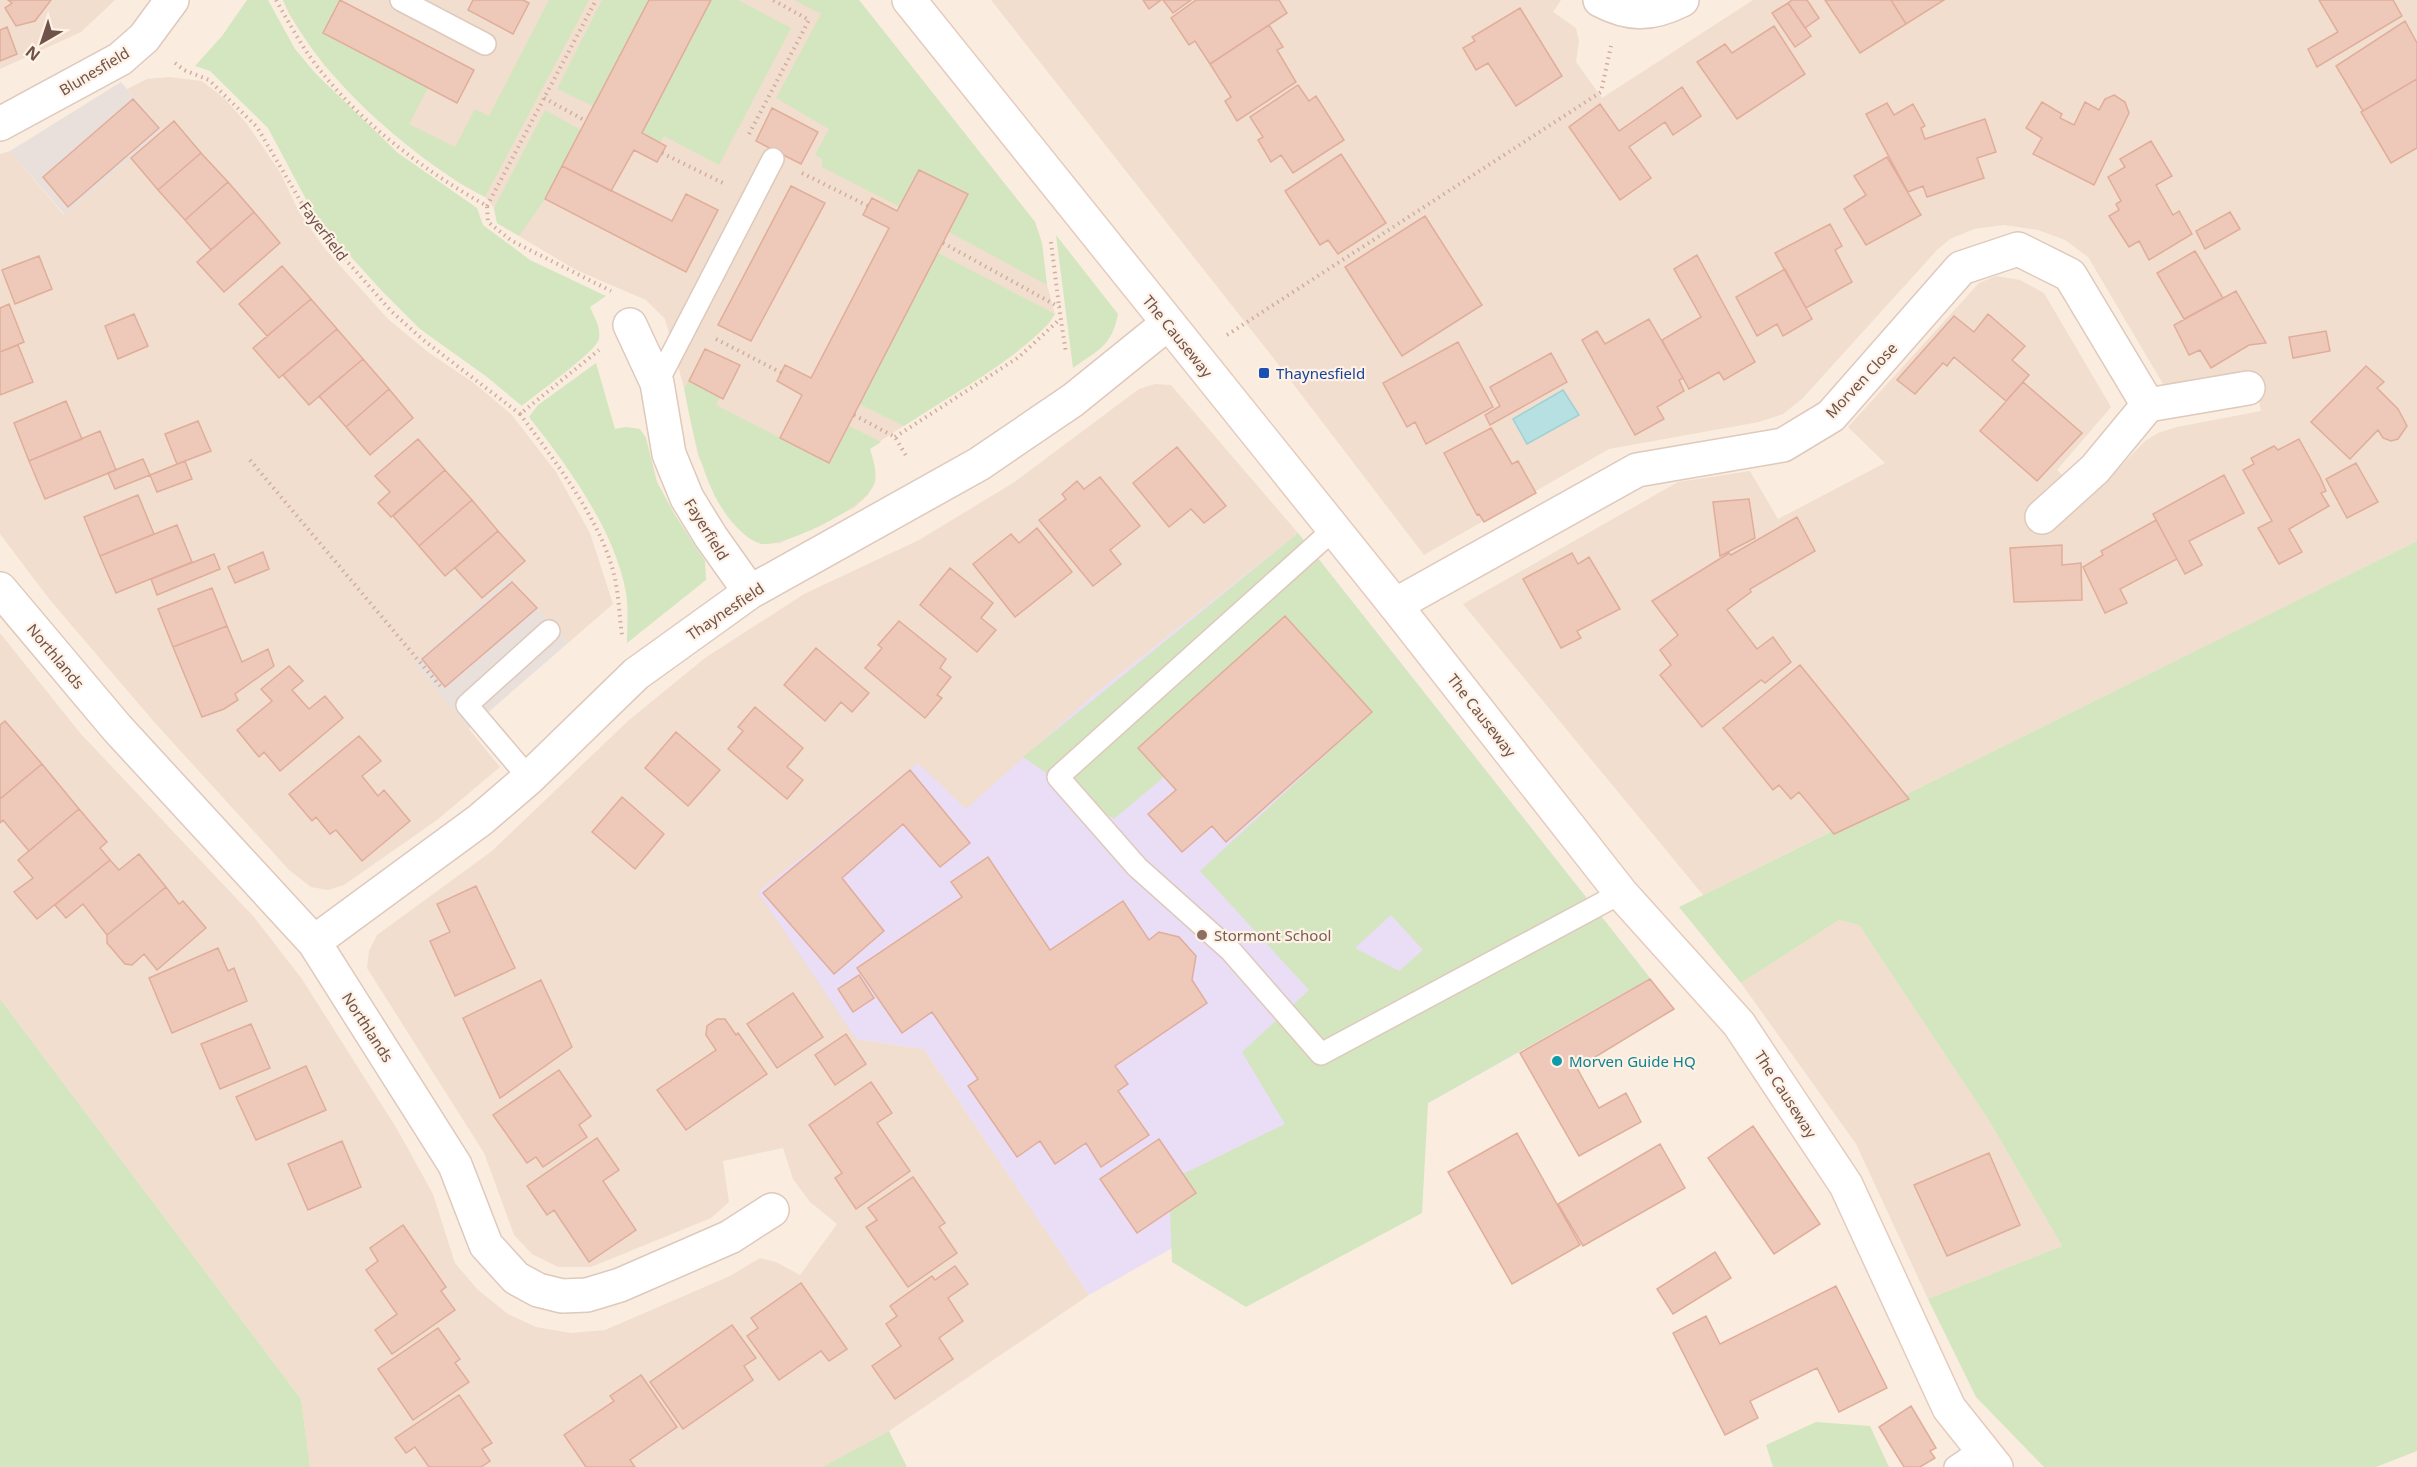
<svg xmlns="http://www.w3.org/2000/svg" width="2417" height="1467" font-family="'Noto Sans',sans-serif">
<style>
.residential{fill:#f1dece}
.industrial{fill:#e9e0db}
.education{fill:#eaddf6}
.green{fill:#d3e6bf;fill-rule:evenodd}
.water{fill:#b6e0e2;stroke:#9dd1d3;stroke-width:1.5}
.building{fill:#eec8b9;stroke:#e0ad9a;stroke-width:1.5}
.lines{fill:none;stroke-linecap:round;stroke-linejoin:round}
.service-casing{stroke:#dec9bc;stroke-width:24}
.minor-casing{stroke:#dec9bc;stroke-width:36}
.secondary-casing{stroke:#e4cbbd;stroke-width:36}
.path{stroke:#d2ac9d;stroke-width:4;stroke-dasharray:1.5 4.5;stroke-linecap:butt}
.service{stroke:#fff;stroke-width:21}
.minor{stroke:#fff;stroke-width:33}
.secondary{stroke:#fff;stroke-width:33}
.transit-dot{fill:#1a4fb4;stroke:#fef1e5;stroke-width:2}
.education-dot{fill:#8d6e63;stroke:#fef1e5;stroke-width:2}
.culture-dot{fill:#0f9aa8;stroke:#fef1e5;stroke-width:2}
.labels{text-anchor:middle;dominant-baseline:central;stroke-width:4.5;stroke-linejoin:round;paint-order:stroke}
.street-label{font-size:15px;fill:#6f5249;stroke:#fef1e5}
.transit-label{font-size:15px;fill:#164399;stroke:#fef1e5;text-anchor:start}
.education-label{font-size:15px;fill:#785e54;stroke:#fef1e5;text-anchor:start}
.culture-label{font-size:15px;fill:#0d838f;stroke:#fef1e5;text-anchor:start}
</style>
<rect width="100%" height="100%" fill="#faeddf"/>
<path class="residential" d="M0,0h115l-34,32 -81,37z
M283,0h576l176,222 7,21 5,42 8,29 -7,11 -32,27 -143,94 -3,3 5,33 -7,13 -14,13 -74,35 -19,1 -17,-10 -15,-18 -31,-60 -14,-68 -19,-69 -19,-19 -70,-30 -79,-47 -3,-15 -9,-11 -26,-14 -37,-26 -45,-39 -53,-53 -35,-51z
M991,0h570l-8,12 23,16 3,14 -3,20 26,36 151,-98h664v541l-714,354 -240,-291 215,-122 72,-11 28,48 107,-56 -37,-36 131,-144 17,-7 24,4 24,13 67,114 -54,63 26,25 13,-3 49,-51 13,-8 19,-6 84,-16 -8,-40 -87,18 -78,-132 -23,-17 -27,-10 -34,-5 -30,4 -24,10 -13,11 -135,149 -19,15 -24,8 -150,27 -185,106 -153,-200z
M170,77l32,4 23,18 22,25 33,48 19,40 26,37 63,70 40,33 46,31 37,31 45,58 34,61 23,71 -45,39 -58,-66 -95,86 85,104 -63,53 -93,65 -16,5 -17,-3 -22,-17 -134,-147 -105,-123 -50,-66v-380l10,-3 54,64 98,-85 -35,-41 20,-10z
M1155,384l16,1 127,148 -208,165 -234,341 68,10 165,246 -200,136 -67,36h-512l-9,-68 -301,-400v-366l81,101 173,183 48,62 95,150 36,65 22,69 23,27 30,24 28,13 35,6 34,-3 125,-54 30,-18 16,4 24,13 37,-51 -27,-22 -17,-23 -10,-31 -60,13 6,41 -18,16 -120,49h-33l-26,-13 -18,-19 -30,-82 -117,-185 2,-17 8,-16 115,-84 137,-131 76,-62 99,-64 115,-54 94,-57 126,-94z
M1839,920l20,5 129,194 74,127 -134,53 -72,-155 -115,-161z"/>
<path class="industrial" d="M121,82l41,48 -97,85 -55,-64z
M510,577l58,66 -99,86 -55,-66z"/>
<path class="education" d="M1298,533l352,445 -561,317 -165,-246 -68,-10 -98,-147 160,-129 48,46 124,-111z"/>
<path class="green" d="M247,0h21l27,49 21,25 82,79 79,55 6,17 47,35 76,36 -16,11c4,10 11,20 9,32 -2,12 -64,56 -77,67l-35,-29 -67,-48 -39,-39 -65,-72 -48,-90 -58,-57 -15,-5 27,-30z
M283,0h57l-17,33 105,55 -19,36 46,23 20,-38 14,7 60,-116h40l-104,197c-72,-38 -169,-122 -202,-197z
M602,0h47l-56,106 -36,-17z
M711,0h27l53,28 -72,137 -55,-29 -4,7 -18,-10z
M794,0h65l176,222 7,21 5,42 -98,-53 19,-38 -49,-24 -19,37 -78,-40v-8l-7,-4 14,-26 -53,-31 45,-84z
M545,110l36,20 -36,69 -26,37 -22,-13 -3,-15z
M1056,235l62,79c-6,32 -20,36 -45,54z
M938,253l117,61c-24,38 -111,85 -151,112l-45,-22z
M596,363l19,66 11,-2 14,2 6,9 11,44 18,33 30,46 1,19 -79,63c0,-18 2,-38 -2,-55 -12,-60 -58,-123 -96,-171l9,-12z
M689,381l31,16 -4,8 113,58 20,-37 32,16 -11,7c3,10 7,22 5,32 -4,25 -87,64 -111,63 -6,0 -16,-6 -20,-10 -39,-32 -51,-100 -60,-146z
M1298,533l352,445 -222,125 -6,110 -176,94 -74,-45 -2,-52 13,-36 102,-50 -43,-72 67,-62 -109,-119 172,-159 -87,-96 -146,131 25,30 -50,42 -91,-62zM1391,915l32,35 -24,21 -44,-23z
M2417,541v910l-41,16h-332l-68,-70 -48,-98 134,-53 -74,-127 -129,-194 -20,-5 -98,63 -62,-76z
M0,999l301,400 9,68h-310z
M1816,1422l54,4 19,41h-116l-7,-22z
M889,1431l18,36h-85z"/>
<path class="water" d="M1563,390l16,25 -52,29 -14,-25z"/>
<path class="building" d="M8,0h43l-16,21 -19,5 -11,-18 7,-5z
M340,0l134,70 -17,33 -134,-70z
M473,0h50l6,3 -16,31 -45,-24z
M649,0h62l-69,133 24,13 -9,16 -23,-12 -23,41 -49,-25z
M1143,0h18l-12,9z
M1163,0h28l-18,13z
M1196,0h83l8,13 -77,51 -15,-23 -6,4 -18,-27z
M1792,0h15l12,18 -14,10 -17,-25z
M1825,0h66l15,24 -46,29z
M1891,0h53l-38,24z
M2319,0h74l9,16 -85,51 -9,-18 30,-17z
M1788,3l23,33 -16,11 -23,-34z
M1520,8l42,68 -46,30 -28,-43 -12,7 -13,-22 12,-7 -3,-4z
M2405,21l12,22v36l-54,32 -27,-45z
M1269,25l14,22 -6,3 19,32 -59,39 -12,-20 6,-4 -21,-33z
M1774,26l31,48 -68,45 -40,-57 28,-18 7,9z
M7,27l10,27 -17,7v-31z
M2417,79v69l-26,15 -30,-51z
M1298,85l11,16 7,-5 28,44 -51,33 -12,-18 -10,7 -13,-22 5,-3 -13,-20z
M1682,87l19,29 -28,19 -8,-13 -36,25 22,31 -31,22 -51,-73 31,-23 19,27z
M2114,95l11,7 4,11 -35,72 -61,-31 9,-16 -16,-10 16,-26 20,12 -2,4 14,7 11,-23 14,8 6,-11z
M133,99l26,29 -91,79 -25,-30z
M1887,103l7,12 19,-11 12,22 -4,2 4,11 60,-20 11,33 -19,6 7,20 -57,19 -4,-11 -15,6 -42,-78z
M772,108l46,24 -17,32 -45,-23z
M174,121l27,32 -43,37 -27,-32z
M2151,141l21,35 -16,9 17,30 6,-4 13,23 -43,26 -10,-19 -10,6 -20,-31 10,-6 -3,-6 5,-3 -13,-24 17,-10 -5,-8z
M201,153l27,29 -43,38 -27,-30z
M1341,154l45,69 -48,31 -10,-14 -8,5 -35,-54z
M1887,157l34,58 -55,30 -22,-36 22,-14 -12,-19z
M562,166l110,55 14,-27 32,16 -32,62 -141,-73z
M919,170l49,24 -139,269 -49,-25 22,-43 -25,-14 8,-16 26,13 78,-150 -26,-13 9,-17 25,13z
M228,182l26,30 -43,38 -26,-30z
M791,186l34,17 -74,138 -33,-16z
M254,212l26,31 -56,49 -27,-30z
M2230,212l10,17 -35,20 -9,-18z
M1425,216l57,89 -80,51 -57,-89z
M1830,224l12,22 -7,4 17,32 -46,26 -31,-55z
M2195,251l28,47 -39,21 -27,-46z
M1697,255l58,107 -31,18 -5,-8 -30,17 -27,-49 39,-23 -27,-48z
M39,256l13,33 -37,15 -13,-34z
M282,266l29,33 -44,37 -28,-32z
M1785,269l27,50 -29,17 -6,-12 -20,12 -21,-39z
M2236,291l30,52 -17,2 -38,23 -11,-18 -11,5 -15,-30z
M311,299l26,30 -58,49 -26,-30z
M9,304l15,38 -24,10v-44z
M134,314l14,32 -30,13 -13,-33z
M1988,314l37,32 -13,14 17,15 -23,26 -52,-44 -7,9 -4,-3 -28,31 -18,-14 57,-64 20,16z
M1649,319l34,59 -4,2 5,11 -27,16 7,12 -29,16 -53,-95 15,-9 8,13z
M337,329l26,30 -54,46 -26,-30z
M2326,331l4,20 -37,7 -4,-21z
M1458,342l35,65 -67,37 -11,-22 -8,5 -24,-44z
M18,345l15,37 -33,13v-43z
M705,349l35,16 -17,34 -34,-18z
M1551,353l16,29 -77,43 -5,-10 15,-9 -10,-19z
M363,359l26,30 -43,38 -27,-31z
M2366,366l18,16 -7,6 21,21 9,17 -9,13 -7,2 -8,-3 -5,-8 -28,29 -39,-37z
M2023,382l59,51 -45,48 -57,-50z
M389,389l24,29 -43,37 -24,-28z
M66,401l16,38 -53,22 -15,-38z
M198,421l13,30 -34,13 -12,-30z
M1491,428l21,36 6,-3 18,32 -52,29 -5,-8 -2,1 -33,-62z
M100,431l16,39 -71,29 -16,-38z
M418,439l27,31 -54,47 -13,-14 12,-11 -15,-16z
M2299,439l21,38 6,14 -5,2 8,13 -40,23 13,23 -23,12 -21,-36 14,-7 -29,-51 11,-6 -3,-6 23,-12 4,4z
M1177,447l49,59 -22,17 -13,-14 -22,18 -36,-44z
M143,459l7,16 -35,14 -7,-16z
M185,461l7,18 -35,13 -7,-17z
M2356,463l22,39 -31,16 -21,-39z
M445,470l27,30 -53,46 -26,-30z
M2224,475l20,38 -55,28 13,24 -17,9 -32,-60z
M1100,477l40,49 -30,24 11,14 -28,22 -54,-66 27,-21 -4,-5 15,-13 7,8z
M138,495l16,39 -54,22 -16,-39z
M1749,499l6,39 -35,18 -7,-54z
M472,500l26,31 -53,45 -26,-30z
M1797,517l18,34 -65,38 1,3 -24,18 30,39 16,-12 18,25 -26,21 -4,-3 -59,47 -42,-52 11,-10 -11,-15 18,-15 -26,-34 77,-48 2,2z
M2156,520l21,39 -57,30 7,14 -22,10 -22,-46 20,-12 -2,-4z
M177,525l15,37 -76,31 -16,-37z
M1037,528l35,44 -57,45 -42,-53 38,-30 8,9z
M498,531l27,30 -43,37 -27,-30z
M2062,545v20l19,-2 1,37 -68,2 -4,-54z
M263,552l6,17 -34,14 -7,-16z
M1572,553l6,11 11,-7 31,52 -43,22 4,7 -20,10 -38,-69z
M214,554l6,15 -63,26 -6,-16z
M950,568l43,35 -12,15 15,12 -19,22 -57,-47z
M512,582l25,26 -92,79 -23,-28z
M212,588l15,38 -54,21 -15,-38z
M1285,616l87,96 -146,130 -14,-16 -30,26 -34,-38 28,-24 -38,-42z
M899,621l47,38 -6,9 11,9 -14,18 5,3 -17,20 -60,-50 17,-20 -4,-3z
M227,626l15,36 26,-13 6,17 -39,28 3,6 -14,9 -22,8 -29,-70z
M816,648l53,45 -17,19 -11,-10 -16,19 -41,-36z
M1800,665l109,134 -75,35 -35,-42 -8,7 -12,-14 -6,5 -50,-62z
M289,666l14,15 -11,9 17,19 16,-13 18,22 -63,53 -16,-19 -5,5 -22,-27 35,-29 -11,-12z
M755,707l48,41 -16,19 16,13 -16,19 -59,-50 15,-18 -5,-4z
M5,721l37,43 -42,35v-74z
M676,732l44,38 -32,36 -43,-38z
M359,736l22,25 -19,15 16,20 6,-6 26,31 -48,40 -26,-31 -6,4 -14,-17 -4,4 -23,-27z
M42,764l37,45 -50,42 -26,-31 -3,3v-24z
M910,770l60,73 -30,24 -37,-43 -61,54 42,53 -50,43 -71,-81z
M622,797l42,37 -29,35 -43,-37z
M79,809l28,33 -7,6 10,12 -73,59 -23,-27 19,-14 -15,-18z
M139,854l27,33 -59,48 -24,-31 -17,14 -11,-13 55,-45 9,10z
M988,857l62,93 73,-49 26,39 10,-8 20,5 17,19 -4,24 15,23 -92,63 13,18 -10,7 31,44 -48,32 -15,-24 -31,21 -15,-23 -23,16 -49,-71 10,-7 -46,-67 -30,21 -45,-65 105,-71 -11,-15z
M476,886l39,82 -60,28 -25,-55 20,-9 -13,-28z
M166,887l13,17 4,-3 23,27 -49,42 -13,-16 -12,11 -7,-1 -18,-21v-8z
M218,948l10,23 6,-3 13,33 -75,32 -23,-55z
M859,975l15,23 -21,14 -15,-23z
M1650,979l24,30 -97,59 22,40 27,-15 15,29 -62,34 -59,-103z
M541,980l31,67 -72,51 -37,-80z
M793,993l30,44 -46,31 -30,-44z
M717,1019h8l11,16 2,-2 29,41 -81,56 -29,-40 59,-40 -10,-15 1,-9z
M251,1024l19,44 -50,21 -19,-45z
M846,1034l20,30 -31,21 -20,-30z
M306,1066l20,44 -70,30 -20,-43z
M559,1070l32,46 -12,9 8,12 -44,30 -7,-10 -9,6 -34,-48z
M871,1082l21,31 -15,10 33,48 -54,38 -21,-31 7,-5 -33,-48z
M1753,1126l67,98 -46,30 -66,-96z
M1517,1133l63,112 -68,39 -64,-112z
M597,1138l22,32 -16,11 33,49 -47,32 -35,-52 -7,5 -20,-29z
M1159,1139l37,54 -59,40 -37,-54z
M342,1141l19,46 -53,23 -20,-46z
M1660,1144l25,44 -102,58 -25,-42z
M1989,1153l31,72 -73,31 -33,-71z
M913,1177l32,46 -6,4 18,26 -49,34 -42,-60 11,-7 -9,-12z
M403,1225l43,62 -5,4 14,19 -63,44 -17,-24 22,-16 -31,-44 12,-9 -8,-13z
M1715,1252l16,26 -58,36 -16,-25z
M955,1266l13,18 -20,14 15,23 -24,17 14,21 -58,40 -23,-33 29,-20 -15,-22 11,-8 -7,-10 42,-30 3,4z
M801,1283l46,66 -18,12 -8,-10 -42,29 -32,-44 11,-8 -7,-10z
M1836,1286l51,102 -48,24 -22,-44 -67,33 8,17 -33,17 -52,-102 33,-17 14,28z
M732,1325l24,33 -12,8 9,14 -70,49 -33,-47z
M438,1328l22,31 -5,4 14,19 -56,38 -35,-51z
M641,1375l36,52 -47,33 5,7h-49l-22,-32 50,-34 -4,-5z
M459,1395l33,48 -10,6 8,12 -9,6h-52l-14,-20 -9,6 -11,-15z
M1911,1406l25,42 -6,3 5,7 -15,9h-16l-25,-40z"/>
<g class="lines">
<g class="service-casing">
<path id="service" d="M401,0l84,44
M657,383l116,-224
M1334,529l-276,248 79,90 94,84 90,103 300,-161
M529,778l-62,-73 82,-74
M1955,1467l25,-17"/>
</g>
<g class="minor-casing">
<path id="minor" d="M1600,0c30,16 52,15 82,0
M0,124l120,-65 24,-21 28,-38
M630,325l27,58 12,71 18,44 24,39 39,55
M2148,405l100,-17
M0,589l117,139 197,214 141,223 31,80 30,33 22,12 24,6 25,-1 33,-10 110,-48 42,-27
M1395,605l242,-135 146,-25 48,-29 130,-148 57,-19 52,26 78,130 -53,64 -53,48
M314,942l166,-122 49,-42 107,-104 114,-82 229,-128 94,-64 94,-76"/>
</g>
<g class="secondary-casing">
<path id="secondary" d="M909,0l486,605 226,288 118,131 107,161 103,223 47,59"/>
</g>
<path class="path" d="M276,0c9,16 18,32 28,48 43,65 115,120 183,158l1,16 24,19 99,50
M175,63l9,7 25,10 48,47 57,97 77,87 31,28 98,75 79,-64
M544,98l42,23
M749,134l60,-114 -36,-20
M662,153l61,30
M802,173l66,33
M487,206l109,-206
M1051,242l8,64
M943,243l116,64 7,46
M1227,335l374,-243 10,-46
M716,339l66,34
M520,414c32,43 80,105 93,157 6,21 6,43 9,64
M854,415l41,22 13,22
M895,437l124,-80 41,-38
M250,460l190,226"/>
<use href="#service" class="service"/>
<use href="#minor" class="minor"/>
<use href="#secondary" class="secondary"/>
</g>
<rect class="transit-dot" x="1258" y="367" width="12" height="12" rx="3"/>
<circle class="education-dot" cx="1202" cy="935" r="6"/>
<circle class="culture-dot" cx="1557" cy="1061" r="6"/>
<g class="labels">
<g class="street-label">
<text transform="translate(94 71) rotate(-31)">Blunesfield</text>
<text transform="translate(324 231) rotate(53)">Fayerfield</text>
<text transform="translate(1178 336) rotate(51)">The Causeway</text>
<text transform="translate(1861 380) rotate(-47)">Morven Close</text>
<text transform="translate(707 529) rotate(58)">Fayerfield</text>
<text transform="translate(725 611) rotate(-34)">Thaynesfield</text>
<text transform="translate(56 656) rotate(50)">Northlands</text>
<text transform="translate(1482 715) rotate(52)">The Causeway</text>
<text transform="translate(368 1027) rotate(57)">Northlands</text>
<text transform="translate(1786 1094) rotate(57)">The Causeway</text>
</g>
<g class="transit-label">
<text x="1276" y="373">Thaynesfield</text>
</g>
<g class="education-label">
<text x="1214" y="935">Stormont School</text>
</g>
<g class="culture-label">
<text x="1569" y="1061">Morven Guide HQ</text>
</g>
</g>
<g transform="translate(42 42) rotate(219)" stroke="#fef1e5" stroke-width="4.5" paint-order="stroke">
<path d="M0-4.5L10 22L0 15L-10 22Z" fill="#6f5249"/>
<text y="-9" font-size="16" font-weight="bold" text-anchor="middle" fill="#6f5249">N</text>
</g>
</svg>
